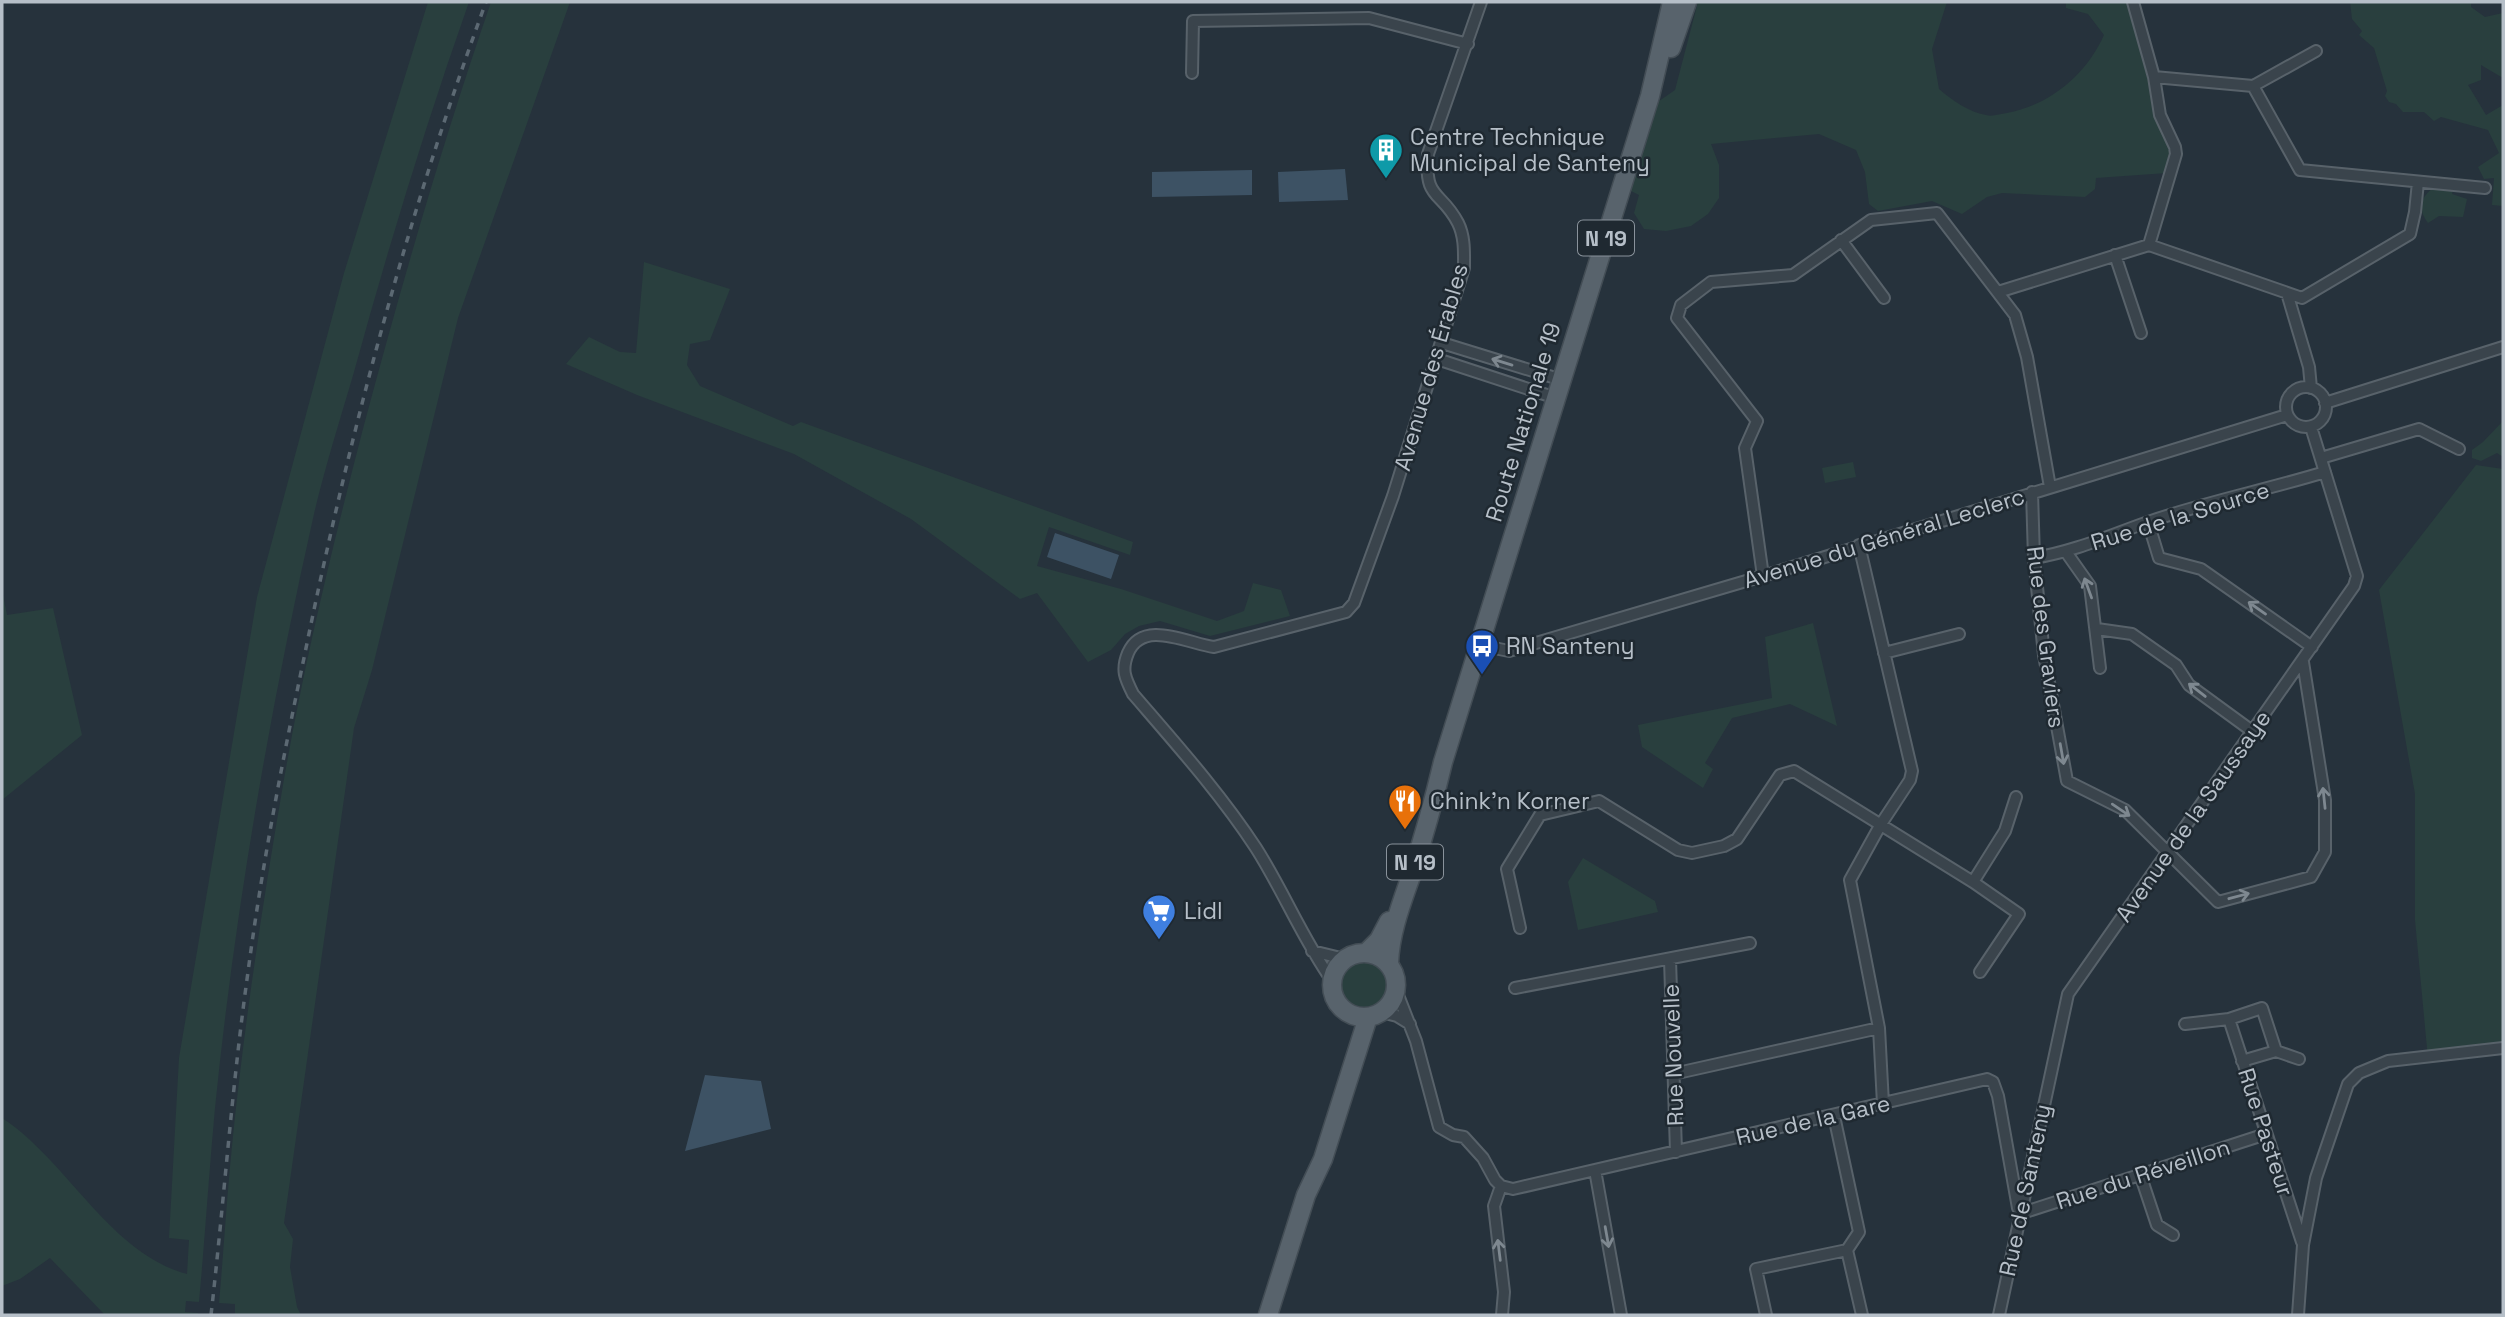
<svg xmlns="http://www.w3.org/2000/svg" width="2505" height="1317" font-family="'Space Grotesk',sans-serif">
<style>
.green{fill:#293f3e}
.water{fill:#3d5264}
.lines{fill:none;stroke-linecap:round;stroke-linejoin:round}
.minor-casing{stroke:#58626a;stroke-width:14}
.primary-casing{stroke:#434d55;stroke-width:21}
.minor{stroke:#3a444c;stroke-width:10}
.primary{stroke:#58636c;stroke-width:18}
.rail{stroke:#5c6973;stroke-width:3.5;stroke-dasharray:7 7;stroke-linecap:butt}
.oneway{stroke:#7e8890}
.labels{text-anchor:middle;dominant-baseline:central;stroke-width:5;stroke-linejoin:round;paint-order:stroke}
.shield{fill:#1f2931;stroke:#89929b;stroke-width:2}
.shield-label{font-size:21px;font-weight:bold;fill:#b6bfc8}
.poi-label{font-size:23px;fill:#b6bfc8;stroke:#1f2931;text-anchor:start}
.street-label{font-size:23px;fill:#b6bfc8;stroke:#1f2931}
</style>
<rect width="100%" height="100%" fill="#26323c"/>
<path class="green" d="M428,2h41c-43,122 -81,246 -115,370 -14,48 -29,95 -40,142 -44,195 -79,396 -99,594 -6,65 -10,129 -16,194l-13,-1 -1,11 13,1v2h-93l-55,-57 -30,21 -18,7v-168c66,43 107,135 185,156l2,-34 -20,-2 10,-180 78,-461 87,-324z
M491,2h79l-112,316 -86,352 -18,58 -70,495 9,16 -3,28 7,40 4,8h-66v-11l-16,-1c5,-55 8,-111 14,-167 12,-117 30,-235 50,-351 21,-122 50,-241 81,-360 38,-142 79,-284 127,-423z
M1698,2h249l-15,47 7,40c13,11 29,23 47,26 6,2 14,-1 21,-2 43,-8 79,-38 97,-78l-16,-21 -22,-6v-6h64l44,151 -7,20 -71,5 -1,11 -10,8 -83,-4 -15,4 -25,17 -30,-13 -54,10 -9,-7 -4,-32 -9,-22 -37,-16 -108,10 8,21v33l-11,16 -17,12 -25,5 -22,-2 -10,-16 5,-18 -12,-6 22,-81 26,-18z
M2350,2h121v5l14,10 18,-4v65l-22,-13v15l-13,5 18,30 17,-10v101l-11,-1 2,-27 -10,1 -6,-12 21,-14 -11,-23 -47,-13 -7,4 -10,-9h-21l-7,-8 -7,-2 -4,-6 2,-5 -13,-43 -15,-13 3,-4 -10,-12z
M2432,189l21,1 -1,4 15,5 -4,18 -24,-1 -11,7c-10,-13 -9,-24 4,-34z
M644,262l86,27 -20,51 -20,4 -3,21 13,21 93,40 8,-4 332,120 -3,13 -81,-28 -12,39 84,23 96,32 27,-10 9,-28 28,7 9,26 -80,20 -50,-15 -21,5 -14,8 -14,16 -23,12 -51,-69 -17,6 -109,-80 -117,-65 -157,-59 -71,-31 23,-27 31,15 16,1z
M2503,421v36l-6,-4 -16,8 -9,-3v-8l11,-8z
M1853,462l3,15 -31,6 -3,-15z
M2476,465l27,4v574l-75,16 -13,-139v-126l-36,-204z
M2,590l5,25 46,-7 29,127 -80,65z
M1813,623l24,103 -47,-22 -58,14 -27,45 8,6 -10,19 -61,-41 -4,-22 134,-27 -7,-61z
M1583,858l72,43 3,11 -80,18 -10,-48z
M1341 984a23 23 0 1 1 46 0a23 23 0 1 1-46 0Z"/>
<path class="water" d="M1345,169l3,31 -69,2 -1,-30z
M1252,170v25l-100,2v-25z
M1055,533l64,22 -8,24 -64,-22z
M705,1075l56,6 10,48 -86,22z"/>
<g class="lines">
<g class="minor-casing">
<path id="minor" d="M2133,2l21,75 6,38 15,32 1,7 -27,91
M1192,73l1,-52 176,-3 99,26
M2154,77l99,9 63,-35
M2253,86l47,84 185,18
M1841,240l43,58
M2149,245l153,53 108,-64 5,-22 3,-30
M2115,255l26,78
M1998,292l151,-47
M2287,293l22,74 2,21
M1442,343l120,37
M1437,359l119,39
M2286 407a20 20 0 1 1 40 0a20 20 0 1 1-40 0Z
M2325,403l178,-56
M2321,458l98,-29 40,20
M2032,492l2,66 10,97 23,126 58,29 93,92 93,-25 14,-25v-52l-22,-138
M2148,522l11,36 42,11 111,78
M1859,545l53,226 -2,9 -29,44 -31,56 29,148 4,76
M2066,552l24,34 10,82
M2034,558c42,-7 74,-22 114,-36 58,-20 118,-32 177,-50
M1763,576l-18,-128 12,-27 -80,-103 4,-13 30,-23 82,-7 78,-55 66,-7 78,102 12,42 23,130
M2097,629l35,5 44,31 13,20 63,46
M1479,645l30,6 254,-75 524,-161
M1884,653l75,-19
M1973,882l32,-51 11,-34
M1520,928l-13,-59 33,-54 59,-14 79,49 14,3 32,-7 13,-7 43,-64 14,-4 179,111 46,32 -39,58
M1312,951l33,8
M1670,959l6,193
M1333,982c-30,-42 -49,-90 -77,-134 -36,-55 -80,-104 -123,-154 -8,-16 -12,-24 -5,-41 15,-35 61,-9 86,-6l132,-35 8,-9 39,-107 71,-228c0,-15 1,-31 -6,-45 -17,-33 -34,-22 -30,-69l53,-152
M1515,988l235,-45
M1396,990l20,51 23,86 14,8 11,2 19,21 12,22 6,6
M1381,1012l16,4 13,8
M2229,1019l73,223
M2185,1024l44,-5 33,-11 14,43 -34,10
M2276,1051l23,8
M1673,1074l206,-46
M1834,1116l25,116 -12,18 15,65
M1595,1170l26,145
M2140,1174l17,51 16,10
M1501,1186l12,3 474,-110 6,3 5,14 20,112
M1501,1186l-7,20 10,86 -2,23
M2019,1214l247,-80
M1766,1315l-10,-46 91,-19
M1999,1315l69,-321 286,-408 3,-10 -46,-149
M2298,1315l5,-70 13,-67 32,-94 11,-11 29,-12 115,-13"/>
</g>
<g class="primary-casing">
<path id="primary" d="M1671,48l16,-46
M1367,952l12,-12 10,-19
M1332 985a32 32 0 1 1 64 0a32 32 0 1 1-64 0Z
M1389,963c1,-31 13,-61 23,-90 12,-37 22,-73 31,-111l207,-666 22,-94
M1268,1315l38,-120 17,-36 45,-142"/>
</g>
<use href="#minor" class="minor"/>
<use href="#primary" class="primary"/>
<path class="rail" d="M211,1315c13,-114 21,-229 37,-343 14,-107 35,-214 57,-319 45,-221 103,-439 181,-651"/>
</g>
<defs><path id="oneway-shaft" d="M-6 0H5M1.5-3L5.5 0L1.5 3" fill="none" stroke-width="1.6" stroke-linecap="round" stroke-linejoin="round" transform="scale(1.75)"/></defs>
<g class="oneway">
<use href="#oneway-shaft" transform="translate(1502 362) rotate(-163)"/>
<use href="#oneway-shaft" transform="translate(2088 588) rotate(-110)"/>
<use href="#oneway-shaft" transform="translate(2257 608) rotate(-145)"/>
<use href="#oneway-shaft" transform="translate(2197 690) rotate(-142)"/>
<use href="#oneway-shaft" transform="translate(2062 754) rotate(80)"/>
<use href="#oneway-shaft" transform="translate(2324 798) rotate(-96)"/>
<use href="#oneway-shaft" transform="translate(2121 810) rotate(34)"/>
<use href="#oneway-shaft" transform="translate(2239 896) rotate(-15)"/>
<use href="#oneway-shaft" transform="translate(1607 1237) rotate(80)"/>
<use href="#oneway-shaft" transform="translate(1499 1250) rotate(-97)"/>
</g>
<defs>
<g id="building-pin" transform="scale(1.75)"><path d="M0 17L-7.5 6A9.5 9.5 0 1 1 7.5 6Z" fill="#0f9aa8" stroke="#1f2931"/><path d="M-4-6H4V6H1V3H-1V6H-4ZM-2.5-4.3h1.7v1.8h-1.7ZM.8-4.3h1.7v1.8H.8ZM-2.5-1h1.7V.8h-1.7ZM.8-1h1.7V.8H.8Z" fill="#fff"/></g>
<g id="bus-pin" transform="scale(1.75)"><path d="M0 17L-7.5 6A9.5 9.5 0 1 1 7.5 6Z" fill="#1a4fb4" stroke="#1f2931"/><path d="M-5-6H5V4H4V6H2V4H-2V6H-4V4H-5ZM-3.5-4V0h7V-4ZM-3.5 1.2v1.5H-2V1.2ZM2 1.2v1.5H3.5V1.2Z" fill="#fff"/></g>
<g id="restaurant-pin" transform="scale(1.75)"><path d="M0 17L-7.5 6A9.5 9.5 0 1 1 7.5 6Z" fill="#e8710a" stroke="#1f2931"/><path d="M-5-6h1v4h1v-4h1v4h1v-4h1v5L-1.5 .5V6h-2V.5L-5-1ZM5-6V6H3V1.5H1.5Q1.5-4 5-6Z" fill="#fff"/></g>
<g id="supermarket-pin" transform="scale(1.75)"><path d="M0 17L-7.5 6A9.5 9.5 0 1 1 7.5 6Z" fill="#3f7fe0" stroke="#1f2931"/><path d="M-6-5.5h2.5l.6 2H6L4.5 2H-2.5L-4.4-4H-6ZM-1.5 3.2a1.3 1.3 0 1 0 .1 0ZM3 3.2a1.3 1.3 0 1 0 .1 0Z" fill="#fff"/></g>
</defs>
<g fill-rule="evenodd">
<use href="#building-pin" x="1386" y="150"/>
<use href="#bus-pin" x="1482" y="646"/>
<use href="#restaurant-pin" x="1405" y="801"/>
<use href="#supermarket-pin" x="1159" y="911"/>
</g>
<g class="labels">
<g class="shield">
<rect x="1578" y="220.5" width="56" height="35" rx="5"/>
<rect x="1387" y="844.5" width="56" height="35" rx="5"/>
</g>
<g class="shield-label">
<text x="1606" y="238">N 19</text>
<text x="1415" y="862">N 19</text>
</g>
<g class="poi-label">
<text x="1410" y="137">Centre Technique<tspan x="1410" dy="26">Municipal de Santeny</tspan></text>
<text x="1506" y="646">RN Santeny</text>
<text x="1430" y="801">Chink'n Korner</text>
<text x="1184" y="911">Lidl</text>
</g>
<g class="street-label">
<text transform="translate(1431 367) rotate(-74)">Avenue des Érables</text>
<text transform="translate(1523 422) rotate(-73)">Route Nationale 19</text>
<text transform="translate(2180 516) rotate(-17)">Rue de la Source</text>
<text transform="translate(1884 538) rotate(-17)">Avenue du Général Leclerc</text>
<text transform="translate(2046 637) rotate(83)">Rue des Graviers</text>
<text transform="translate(2193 816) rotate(-55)">Avenue de la Saussaye</text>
<text transform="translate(1673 1055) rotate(-92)">Rue Nouvelle</text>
<text transform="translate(1813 1120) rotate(-13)">Rue de la Gare</text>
<text transform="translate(2266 1132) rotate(72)">Rue Pasteur</text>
<text transform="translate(2143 1174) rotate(-18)">Rue du Réveillon</text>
<text transform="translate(2025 1190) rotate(-78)">Rue de Santeny</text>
</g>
</g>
<rect width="2505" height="1317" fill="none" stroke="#b6bfc8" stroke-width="7"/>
</svg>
